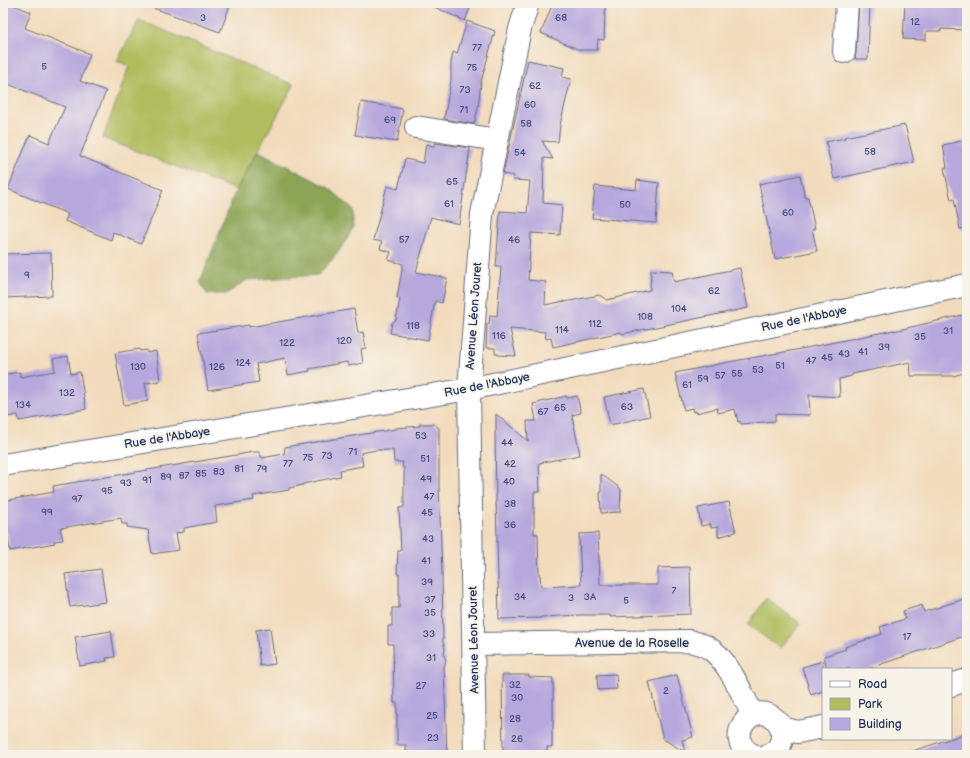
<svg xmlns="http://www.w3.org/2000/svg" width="970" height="758" font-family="'Balsamiq Sans',sans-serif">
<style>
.green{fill:#b0bc5d;stroke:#66765e}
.forest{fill:#8ca454;stroke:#546a59}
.building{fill:#b6a7dd}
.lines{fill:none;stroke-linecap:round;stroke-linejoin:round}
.minor-casing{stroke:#666b7f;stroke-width:24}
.minor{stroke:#fff;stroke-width:22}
.labels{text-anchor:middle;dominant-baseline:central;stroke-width:3.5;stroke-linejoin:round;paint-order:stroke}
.number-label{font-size:10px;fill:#424d7e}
.street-label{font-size:12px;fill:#1b2f5e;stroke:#f7f3e8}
</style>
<rect width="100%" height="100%" fill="#f7f3e8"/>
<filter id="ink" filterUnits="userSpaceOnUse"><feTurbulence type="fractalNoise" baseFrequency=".025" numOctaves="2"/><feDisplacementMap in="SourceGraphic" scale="8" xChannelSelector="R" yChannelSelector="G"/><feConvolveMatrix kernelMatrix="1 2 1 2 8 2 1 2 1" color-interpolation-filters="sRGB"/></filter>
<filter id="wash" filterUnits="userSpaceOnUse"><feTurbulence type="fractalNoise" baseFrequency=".012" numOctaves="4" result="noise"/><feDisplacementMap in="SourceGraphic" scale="16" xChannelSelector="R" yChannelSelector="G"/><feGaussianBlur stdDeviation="0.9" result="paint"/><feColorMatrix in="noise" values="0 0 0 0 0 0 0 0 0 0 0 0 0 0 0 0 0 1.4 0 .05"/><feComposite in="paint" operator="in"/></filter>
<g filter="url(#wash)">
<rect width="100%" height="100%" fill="#f2dbbc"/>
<path class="green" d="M139,20l155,65 -58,105 -133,-52 26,-72 -12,-5z
M766,598l35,26 -21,24 -32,-23z"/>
<path class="forest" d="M258,151l71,37 24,21v20l-16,25 -19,21 -71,5 -21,14h-19l-7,-12 36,-92z"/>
<g id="blocks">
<path class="building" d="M3,3h5l23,9 -6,16 65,26 -10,27 26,10 -26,65 83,34 -22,54 -28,-12 -2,8 -46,-19 3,-7 -60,-25 22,-54 19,8 16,-36 -62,-25z
M145,3h86l-11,29 -75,-27z
M426,3h46l-7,18z
M553,3h53l-1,8 -1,29 -6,-1 -1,11h-17l-39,-17z
M859,3h11l-2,56h-13l1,-6z
M905,3h36l26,1v26l-26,-1v2h-15v9l-23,-1z
M467,21l28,10 -14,51 -3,26 -4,16 -30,-5 7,-39v-17l2,-11 4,2z
M528,60l36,8 -2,9 9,2 -11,46 -2,17 -16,-1 11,18 -9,-1 -1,45 19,2 -2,30 -29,-2 -3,47 18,2 -1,23 20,-4v1l34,-7 8,5 43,-10 1,-20 21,1 2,11 66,-14 8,40 -126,26 -1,-2 -68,15 -2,-9 -5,1 -1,-7 -35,-3 6,27 -18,-1v-1h-3v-6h-9l1,-24h2l1,-9 7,1 4,-49h-5l4,-56 27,2 3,-32 -17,-1 1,-4 -11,-2z
M361,102l42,7 -6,33 -42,-7z
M905,125l9,37 -80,17 -8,-37 19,-4 -1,-1z
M967,140v88l-7,1 -6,-30 -3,1 -7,-32 3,-1 -4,-22z
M435,143l35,5 -11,76 -28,-7 -15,55 31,6 -5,25 -7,-2 -7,39 -38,-7 2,-10 4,-3 4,-21 -3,-1 6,-34 -15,-4 3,-8 -11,-3 2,-7 -9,-2 14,-54 11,3 7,-30 18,4 3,-19 8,2z
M800,175l5,22h3l7,32h-3l5,22 -42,8 -16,-75z
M637,180l22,3 -3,40 -64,-5 3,-32 41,4z
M51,253l1,43 -49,2v-44z
M354,309l4,24 5,-1 3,16 -5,1 2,14 -15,3 -1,-4 -38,7 1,2 -22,4 -3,-17 -29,6 3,18 -51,8 -10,-57 51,-8v2z
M967,314v58l-14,4h-42l-1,-14 -58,12v2l-13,3 1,18 -31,-2 1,20 -35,-1v7l-34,3 -1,-3 -2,1 -3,-13 -17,4 -1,-5 -21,5v-2l-3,1 -1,-4 -8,2 -9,-37 59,-12 67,-12 93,-19v1z
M139,349l1,2 7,-1v3l9,-2 4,30 -15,2 3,18 -24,4 -9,-52z
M68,356l3,18 9,-2 6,37 -67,12 -1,-6 -11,2 -4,-21v-21l17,-3v5l35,-6 -2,-12z
M644,389l6,27 -40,9 -6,-28z
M566,396l1,2 10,-2 4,17 -9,2 8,40 -41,8 1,29h-6v42h4l1,41h1l1,12 40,-2 -2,-51 19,-1 2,52h58v-17l32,-1 1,47 -81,3v-2h-29l-40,2v1l-42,1 -3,-119 -1,-68 1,-1v-17l32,27 -1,-20h9l-3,-17z
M420,424h14l5,4v58l3,88 1,68 2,7 -1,6 2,5 -2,8 3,87h-41v-10h-9v-42h-3l-1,-59h-5v-18h4v-18h7v-34h-2l1,-23h3l-2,-43 5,-1v-39l-2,-1 1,-5h-9l-1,-12h-17l-15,3 2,13 -23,4 1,6 -38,8v1l-14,3v2l-36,6 1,4 -39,6 2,16 -33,6v4l-8,1 3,17 -27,4 -4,-24 -21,-3v-3h-5l-1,-6 -61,10 3,12 -9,1 1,2 -45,8 -3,-19h-4v-31l51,-9 -1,-6 201,-34h5l3,6 22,-4 1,-7 111,-18v-1l24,-2z
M601,474l20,15 -1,23 -19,1 -1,-20h1z
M729,502l7,30 -18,5v-10l-7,1v-4l-10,2 -3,-18z
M101,569l5,33 -36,5 -5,-33z
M967,598v37l-100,34h-40l-3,-13 22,-7 -1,-2 37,-13 -2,-7 25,-8 -2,-8 19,-6 2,7z
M270,628l5,36 -15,2 -4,-36z
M111,631l4,26 -9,1 1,3 -27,5 -5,-29z
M823,661v30l-12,4 -9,-28z
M616,674l1,15 -19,1 -1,-15z
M502,675h27v2l24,1v52h-1v17h-5v8h-44z
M677,675l16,62 -11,3 3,12 -22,-13 -14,-57z
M967,733v22h-56l-1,-3z"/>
</g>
</g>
<g filter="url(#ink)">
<use href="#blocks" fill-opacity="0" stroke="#666b7f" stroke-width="1"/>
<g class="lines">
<g class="minor-casing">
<path id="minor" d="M844,52l3,-49
M416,127l81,13
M3,465l466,-76 498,-104
M474,644l216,-3c5,2 12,3 17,6 20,10 36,49 46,68
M951,685l16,-5
M781,728l17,4 25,-5
M475,755l-6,-366 13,-175 38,-185 8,-26
M753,755c-31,-14 -2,-57 22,-36 5,4 8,10 7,17 0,9 -5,15 -13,19"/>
</g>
<use href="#minor" class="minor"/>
</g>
</g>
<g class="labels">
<g class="number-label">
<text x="203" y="18">3</text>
<text x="561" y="18">68</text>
<text x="915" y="22">12</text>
<text x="477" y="48">77</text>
<text x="44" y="67">5</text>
<text x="472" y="68">75</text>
<text x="535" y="86">62</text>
<text x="465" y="90">73</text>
<text x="530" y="105">60</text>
<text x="464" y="110">71</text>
<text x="390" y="120">69</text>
<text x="526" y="124">58</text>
<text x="870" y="152">58</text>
<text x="520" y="153">54</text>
<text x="452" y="182">65</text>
<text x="449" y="204">61</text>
<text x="625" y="205">50</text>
<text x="788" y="213">60</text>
<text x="404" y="240">57</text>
<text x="514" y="240">46</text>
<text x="27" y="275">9</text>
<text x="714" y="291">62</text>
<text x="679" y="309">104</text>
<text x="645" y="317">108</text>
<text x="595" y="324">112</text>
<text x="413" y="326">118</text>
<text x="562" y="330">114</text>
<text x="948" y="331">31</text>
<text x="499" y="336">116</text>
<text x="920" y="337">35</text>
<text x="344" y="341">120</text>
<text x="287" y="343">122</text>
<text x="884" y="347">39</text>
<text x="863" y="352">41</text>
<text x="844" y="354">43</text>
<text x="827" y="358">45</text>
<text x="811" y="361">47</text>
<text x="243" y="363">124</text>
<text x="780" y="366">51</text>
<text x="138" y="367">130</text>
<text x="217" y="367">126</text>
<text x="758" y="370">53</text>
<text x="737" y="374">55</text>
<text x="720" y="376">57</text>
<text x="703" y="379">59</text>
<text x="687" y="385">61</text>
<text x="67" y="393">132</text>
<text x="23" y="405">134</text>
<text x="627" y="407">63</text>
<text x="560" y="408">65</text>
<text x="543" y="412">67</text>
<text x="421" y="436">53</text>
<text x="507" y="443">44</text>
<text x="353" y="452">71</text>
<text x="327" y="456">73</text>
<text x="308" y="458">75</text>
<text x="425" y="459">51</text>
<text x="288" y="464">77</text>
<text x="510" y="464">42</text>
<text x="239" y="469">81</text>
<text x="262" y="469">79</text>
<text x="219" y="472">83</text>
<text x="201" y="474">85</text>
<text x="184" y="476">87</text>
<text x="166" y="477">89</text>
<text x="426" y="479">49</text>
<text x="147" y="480">91</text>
<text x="509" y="482">40</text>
<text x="126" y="483">93</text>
<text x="107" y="491">95</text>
<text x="429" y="497">47</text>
<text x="77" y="499">97</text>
<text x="510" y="504">38</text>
<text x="47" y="512">99</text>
<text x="427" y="513">45</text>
<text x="510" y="525">36</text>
<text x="428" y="539">43</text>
<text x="426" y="561">41</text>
<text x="427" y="582">39</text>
<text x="674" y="591">7</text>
<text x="520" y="597">34</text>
<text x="590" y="597">3A</text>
<text x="571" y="598">3</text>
<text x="430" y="600">37</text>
<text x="626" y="601">5</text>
<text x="430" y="613">35</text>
<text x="429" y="634">33</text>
<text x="907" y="637">17</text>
<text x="431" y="658">31</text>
<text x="515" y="685">32</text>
<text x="421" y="686">27</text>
<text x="666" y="691">2</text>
<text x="517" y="698">30</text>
<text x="432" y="716">25</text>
<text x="515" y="719">28</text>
<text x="433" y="738">23</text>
<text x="517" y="739">26</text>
</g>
<g class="street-label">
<text transform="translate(474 316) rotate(-86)">Avenue Léon Jouret</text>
<text transform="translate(804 319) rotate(-12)">Rue de l'Abbaye</text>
<text transform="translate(487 385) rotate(-11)">Rue de l'Abbaye</text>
<text transform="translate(167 438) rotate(-9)">Rue de l'Abbaye</text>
<text transform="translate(474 640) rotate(-91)">Avenue Léon Jouret</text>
<text x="632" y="643">Avenue de la Roselle</text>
</g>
</g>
<rect width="970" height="758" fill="none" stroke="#f7f3e8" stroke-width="16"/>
<rect x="822" y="668" width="130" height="72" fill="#f7f3e8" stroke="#9fa5b1"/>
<rect x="830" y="681" width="20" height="6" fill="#ffffff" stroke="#9fa5b1"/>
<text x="858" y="688" font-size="12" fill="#1b2f5e">Road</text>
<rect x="830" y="698" width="20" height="12" fill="#b0bc5d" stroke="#9fa5b1"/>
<text x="858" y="708" font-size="12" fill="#1b2f5e">Park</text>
<rect x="830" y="718" width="20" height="12" fill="#b6a7dd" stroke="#9fa5b1"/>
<text x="858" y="728" font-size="12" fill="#1b2f5e">Building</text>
</svg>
